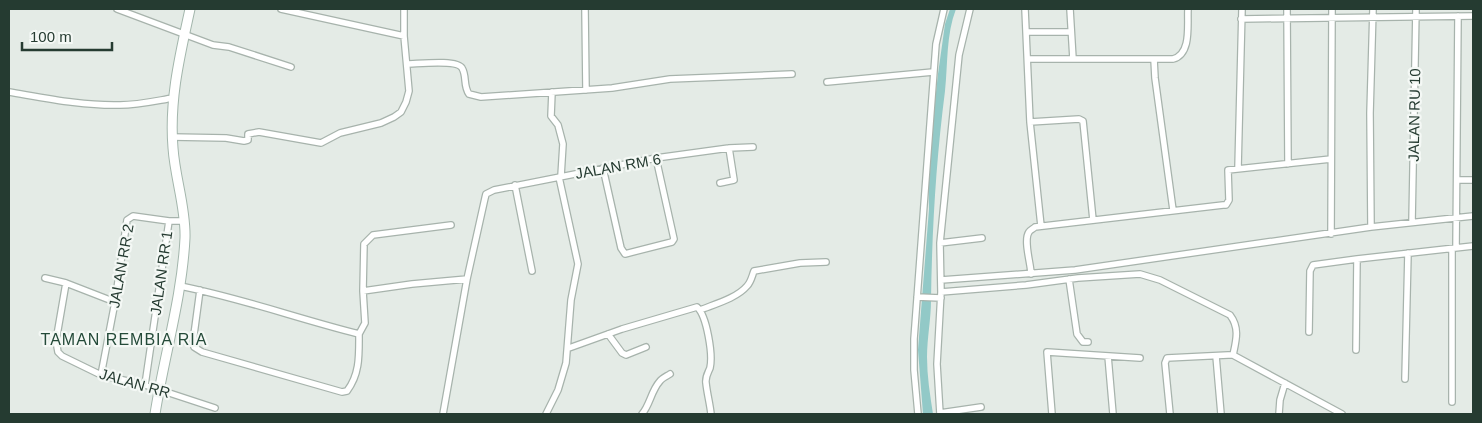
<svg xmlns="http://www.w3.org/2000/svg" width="1482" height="423" font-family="Helvetica,sans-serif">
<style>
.water{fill:#92c9c7}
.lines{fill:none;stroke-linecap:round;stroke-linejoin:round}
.minor-casing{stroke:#a7b3ac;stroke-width:8}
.secondary-casing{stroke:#a3b6ac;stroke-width:11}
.minor{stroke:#fff;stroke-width:5.5}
.secondary{stroke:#fff;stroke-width:9}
.labels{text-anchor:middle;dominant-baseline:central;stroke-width:4.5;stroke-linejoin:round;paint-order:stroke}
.street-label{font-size:15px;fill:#253b31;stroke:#f4f8f5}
.neighbourhood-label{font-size:16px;letter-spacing:1px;fill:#244a39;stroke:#f4f8f5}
</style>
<rect width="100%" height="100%" fill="#e4ebe6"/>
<path class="water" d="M950,9h6c-10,26 -8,54 -11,82 -9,70 -13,139 -14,209 0,19 -4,38 -4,57 0,19 3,38 6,57h-10l-5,-64 11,-141 -1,-45 10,-90 7,-50z"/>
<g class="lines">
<g class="minor-casing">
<path id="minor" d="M117,9l96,36 16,2 62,20
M281,9l123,27v-27
M585,9l1,81
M1025,9l5,113 11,104
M1070,9l3,50
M1287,9l1,155
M1241,19l232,-3
M1026,32h45
M1028,59h145c19,-5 14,-35 15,-50
M1154,59l1,19 18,132
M407,64c10,0 50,-5 55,4 5,8 1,18 7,26l12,3 131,-9 58,-9 122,-5
M827,82l106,-10
M9,92c36,6 74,14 111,13 18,0 35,-4 53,-7
M552,92l-1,24 7,9 5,19 -2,32
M1030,122l49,-3 4,2 10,99
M172,137l54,1 18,3 4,-1v-6l11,-2 62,11 19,-10 41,-10 13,-6 7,-5 5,-10 3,-11 -5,-55
M603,168l18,80 4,6 47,-12 2,-3 -18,-81
M1238,168l4,-159
M1457,180h16
M720,183l14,-3 -5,-32
M515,185l17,86
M1412,222l4,-213
M1371,227l-1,-114 3,-104
M1331,234l1,-225
M940,243l42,-5
M1456,248l2,-232
M1031,274c0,-10 -8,-34 -2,-42 1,-2 4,-3 6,-5l188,-22h3l3,-5 -1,-30 103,-11
M45,278l21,5 49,19
M1069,279l8,55 6,8h5
M941,280l134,-10 296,-43 102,-11
M66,283l-10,58 2,11 4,4 39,19 44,10 70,23
M180,286c61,12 119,33 179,48
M200,290l-7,52 1,5 8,5 140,40 5,-1c13,-17 12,-36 12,-57
M363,291l49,-7 55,-5 18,-81 1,-4 8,-4 162,-32 73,-10 24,-1
M941,292l85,-7 52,-7 62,-4 20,6 70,35c10,13 6,26 3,40
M917,297l24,1
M700,310c15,-6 37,-12 47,-24 4,-4 5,-10 7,-15l46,-8 26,-1
M1309,332l1,-61 3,-6 44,-6 116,-13
M359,334l6,-11 -2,-32 1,-47 9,-9 78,-10
M608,334l14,19 4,2 20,-8
M569,348l53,-19 75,-22c10,9 16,48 13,61 -2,5 -5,9 -4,15 1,10 4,21 5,31
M1356,350l1,-91
M1108,356l5,58
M1216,356l5,58
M101,375l14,-73 12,-82 6,-4 36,5h15
M1405,379l3,-126
M145,385l24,-164
M1452,402v-153
M940,413l41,-6
M443,414l24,-135
M546,414l12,-24 8,-27 5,-63 7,-36 -19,-87
M642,414c8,-9 9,-23 18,-33 2,-3 7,-5 10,-7
M918,414l-4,-44v-31l22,-295 8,-35
M940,414l-3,-50 4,-72 -1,-49 19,-188 11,-46
M1052,414l-5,-62 93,6
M1170,414l-5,-51 2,-5 61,-3h5l109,59
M1279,414l1,-14 5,-17"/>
</g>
<g class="secondary-casing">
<path id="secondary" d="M155,414c9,-58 27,-116 30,-176 1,-30 -10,-60 -12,-90 -4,-48 7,-93 17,-139"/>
</g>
<use href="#minor" class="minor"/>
<use href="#secondary" class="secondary"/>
</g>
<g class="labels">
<g class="street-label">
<text transform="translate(1414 115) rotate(-89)">JALAN RU 10</text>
<text transform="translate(618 166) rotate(-10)">JALAN RM 6</text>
<text transform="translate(121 266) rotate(-80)">JALAN RR 2</text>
<text transform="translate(161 273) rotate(-82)">JALAN RR 1</text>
<text transform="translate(135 383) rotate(16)">JALAN RR</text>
</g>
<g class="neighbourhood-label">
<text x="124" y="339">TAMAN REMBIA RIA</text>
</g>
</g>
<rect width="1482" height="423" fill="none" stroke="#253b31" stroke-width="20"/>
<path d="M22 42v8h90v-8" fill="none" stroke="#253b31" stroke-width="2.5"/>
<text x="30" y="42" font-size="15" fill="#253b31" stroke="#f4f8f5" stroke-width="4" paint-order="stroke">100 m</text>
</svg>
